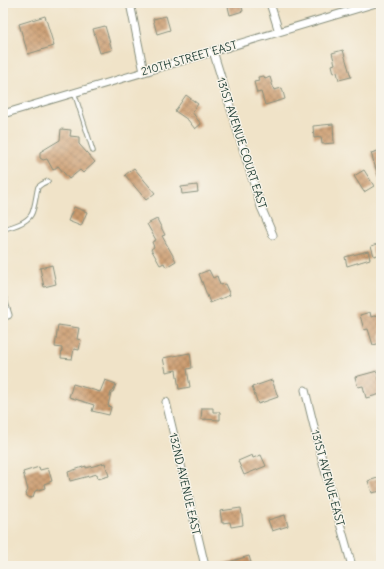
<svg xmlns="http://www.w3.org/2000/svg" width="384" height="569" font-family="Delius,sans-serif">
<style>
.building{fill:url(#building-cross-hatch)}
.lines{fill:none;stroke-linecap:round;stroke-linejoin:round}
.lane-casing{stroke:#88907e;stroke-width:5.5}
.street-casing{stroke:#88907e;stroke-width:9}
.lane{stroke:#fff;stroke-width:3.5}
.street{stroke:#fff;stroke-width:7}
.labels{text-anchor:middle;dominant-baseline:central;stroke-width:3;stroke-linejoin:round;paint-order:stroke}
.street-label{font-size:11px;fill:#1f3d34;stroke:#f7f3e8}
</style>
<defs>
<pattern id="building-cross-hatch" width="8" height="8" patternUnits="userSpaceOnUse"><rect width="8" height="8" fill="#cc9c6f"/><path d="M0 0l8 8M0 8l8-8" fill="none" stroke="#a5805c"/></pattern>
</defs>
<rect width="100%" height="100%" fill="#f7f3e8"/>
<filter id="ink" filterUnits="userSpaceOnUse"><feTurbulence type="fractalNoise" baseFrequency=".025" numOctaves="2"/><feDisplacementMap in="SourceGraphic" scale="8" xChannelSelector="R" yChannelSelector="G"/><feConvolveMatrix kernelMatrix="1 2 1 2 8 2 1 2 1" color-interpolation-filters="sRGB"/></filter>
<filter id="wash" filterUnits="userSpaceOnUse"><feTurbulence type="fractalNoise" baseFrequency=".012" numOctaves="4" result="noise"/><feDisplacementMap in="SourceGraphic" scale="16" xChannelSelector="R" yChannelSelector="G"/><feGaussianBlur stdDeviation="0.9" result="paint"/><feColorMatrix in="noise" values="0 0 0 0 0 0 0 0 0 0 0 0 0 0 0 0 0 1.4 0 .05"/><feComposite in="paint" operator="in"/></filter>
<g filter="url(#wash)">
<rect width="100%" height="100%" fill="#f0e3c8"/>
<g id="blocks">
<path class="building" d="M227,3h14l2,8 -13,4z
M45,16l9,30 -26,8 -9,-30z
M166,16l4,14 -13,4 -4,-15z
M105,26l7,24 -12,3 -7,-24z
M343,50l8,27 -12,3 -2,-8 -3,1 -2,-8 3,-1 -3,-11z
M264,76l1,3 5,-2 4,13 8,-2 3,11 -20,6 -4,-13 -4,1 -3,-11 5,-1 -1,-4z
M186,95l12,9 -6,8 9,12 -6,5 -7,-9 -13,-9z
M333,124l1,19 -12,1 -1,-7 -7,1 -1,-12z
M61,129l10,1 -1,6 9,1v7l16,18 -12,11 -3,-3 -11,9 -11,-13 -5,4 -6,-11 -4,1 -3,-2v-6l20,-12z
M381,150v29h-2l-8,-26z
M134,168l21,25 -9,7 -21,-25z
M364,170l10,16 -10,6 -10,-16z
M197,185l1,7 -16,2 -1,-7z
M74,207l13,5 -6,14 -13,-5z
M157,219l8,16 -3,1 14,25 -10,6 -2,-4 -4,2 -9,-16 3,-2 -2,-5 4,-2 -9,-16z
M381,243v11l-7,2 -3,-10z
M368,251l2,8 -23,7 -2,-9z
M52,265l4,19 -12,3 -4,-19z
M209,270l4,8 4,-2 3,9 5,-1 5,11 -20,8 -11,-29z
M370,312l1,5 10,-3v29l-8,2 -5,-16 -4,1 -4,-15z
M58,325l21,3 -2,11 4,1 -2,10 -5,-1 -2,10 -11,-1 1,-10 -7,-1z
M190,353l2,15 -5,1 3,18 -11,2 -3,-19 -10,2 -3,-14z
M377,371l4,17v6l-15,4 -3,-12 -5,1 -3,-10z
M105,380l11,4 -3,8h-2l-3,14 3,1 -2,8 -17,-4 2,-6 -25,-8 4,-13 27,8z
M272,380l6,17 -20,7 -6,-17z
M202,408h11v4h7v8l-19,-1z
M252,455l1,3 8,-3 5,11 -22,9 -6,-14z
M105,463l4,13 -11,3 -1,-5 -27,7 -2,-9 18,-6v2z
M39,467l1,3 8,-2 4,13 -8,3 1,4 -10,3 -2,6 -3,1 -3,-2 -1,-3 2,-3 -5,-18z
M381,477v14l-9,2 -4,-12z
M241,508l2,17 -12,2 -1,-5 -8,1 -2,-12z
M285,515l3,11 -16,5 -4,-11z
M249,556l3,10h-30v-2z"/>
</g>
</g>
<g filter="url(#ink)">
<use href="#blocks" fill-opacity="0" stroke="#88907e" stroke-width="1"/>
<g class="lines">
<g class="lane-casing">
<path id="lane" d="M74,92l19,59
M3,229c9,-2 23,-6 28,-14 4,-6 5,-21 7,-28l4,-3 6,-3"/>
</g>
<g class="street-casing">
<path id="street" d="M130,3l14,69
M270,3l9,29
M213,51l48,156 12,28
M3,114l373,-111
M3,299l5,16
M305,390l18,73 29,103
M166,402l39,164"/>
</g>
<use href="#lane" class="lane"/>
<use href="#street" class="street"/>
</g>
</g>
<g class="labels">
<g class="street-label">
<text transform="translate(189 58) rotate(-16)">210TH STREET EAST</text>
<text transform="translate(242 143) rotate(72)">131ST AVENUE COURT EAST</text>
<text transform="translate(328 478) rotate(75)">131ST AVENUE EAST</text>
<text transform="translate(185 484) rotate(77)">132ND AVENUE EAST</text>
</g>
</g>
<rect width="384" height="569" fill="none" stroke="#f7f3e8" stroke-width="16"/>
</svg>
